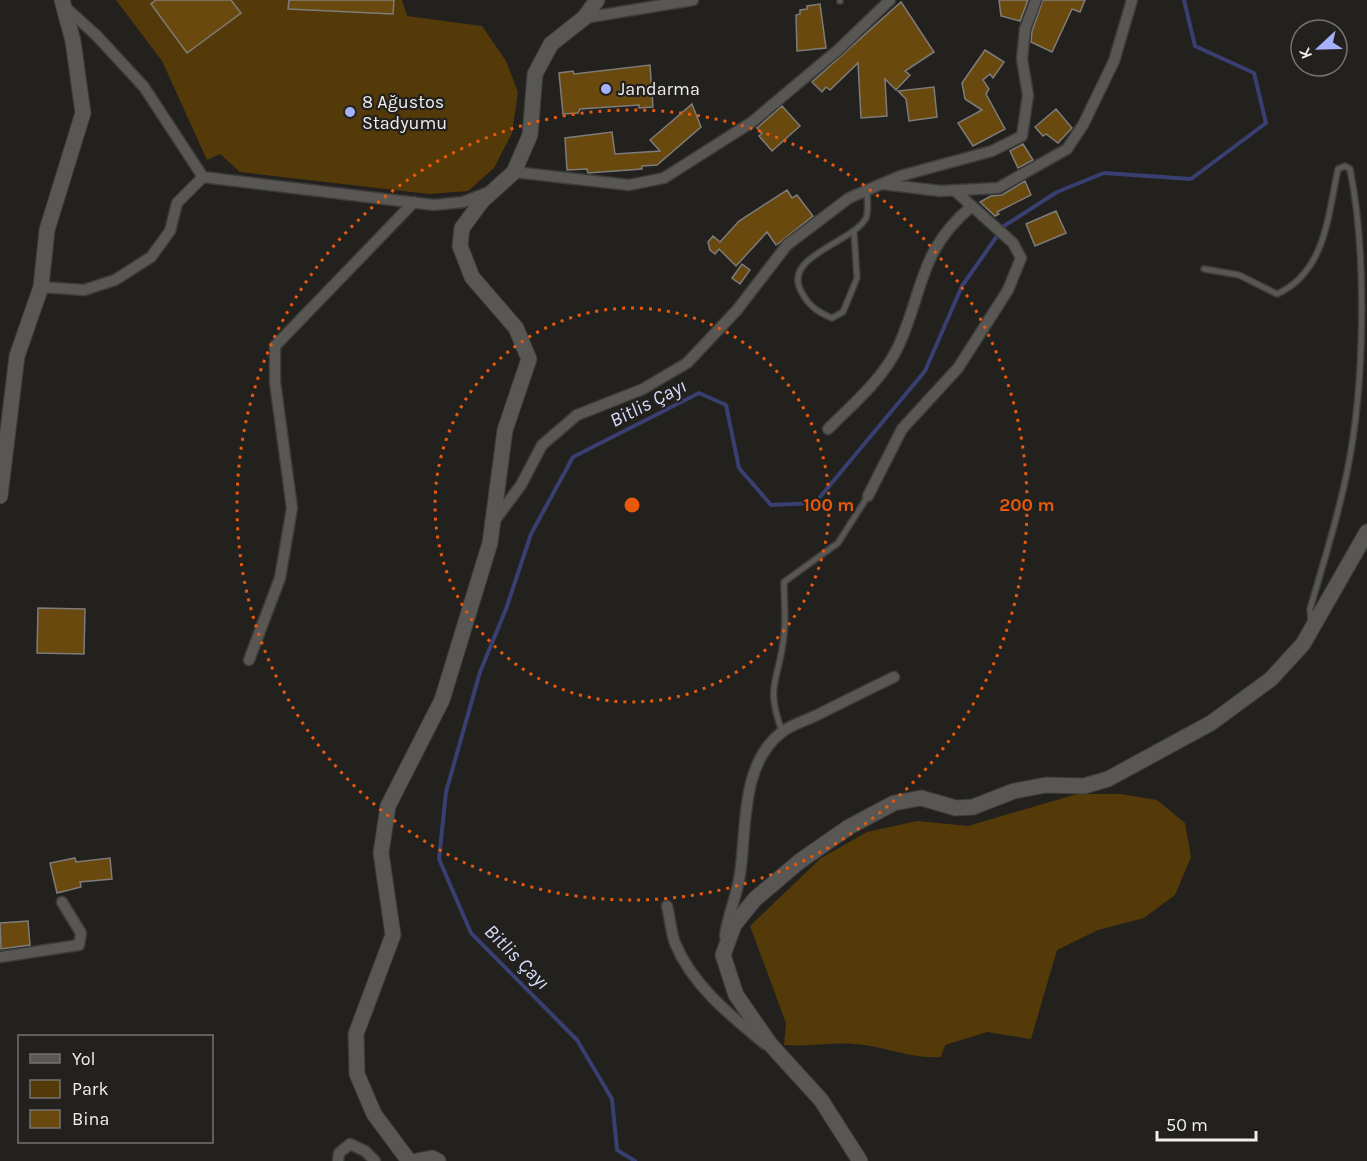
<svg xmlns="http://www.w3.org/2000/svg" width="1367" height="1161" font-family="Karla,sans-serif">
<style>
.green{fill:#543909}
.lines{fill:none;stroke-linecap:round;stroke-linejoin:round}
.stream{stroke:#393f70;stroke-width:4}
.building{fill:#69490d;stroke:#7e7c7a;stroke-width:1.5}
.lane-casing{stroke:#3d3c3a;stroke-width:8}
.street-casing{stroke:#3d3c3a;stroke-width:13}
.secondary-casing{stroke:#3d3c3a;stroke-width:17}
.lane{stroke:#585754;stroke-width:5}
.street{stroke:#585754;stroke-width:10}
.secondary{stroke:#585754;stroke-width:15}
.ring{fill:none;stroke:#e8590c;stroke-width:3;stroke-dasharray:3 6}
.poi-dot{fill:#a6b1fc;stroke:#22211e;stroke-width:2}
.labels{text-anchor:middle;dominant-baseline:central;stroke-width:4.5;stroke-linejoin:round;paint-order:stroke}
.poi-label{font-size:18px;fill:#efeeed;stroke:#22211e;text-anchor:start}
.water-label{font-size:20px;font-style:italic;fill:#d6dcfd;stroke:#22211e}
.centre{fill:#e8590c;stroke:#22211e;stroke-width:3}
.ring-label{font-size:18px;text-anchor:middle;font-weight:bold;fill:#e8590c;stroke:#22211e;stroke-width:4.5;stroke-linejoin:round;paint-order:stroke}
</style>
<rect width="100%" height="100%" fill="#22211e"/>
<path class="green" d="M116,0h286l5,16 75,10 24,35 12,31 -6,41 -18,35 -26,23 -39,3 -189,-22 -20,-18 -13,6 -45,-99z
M1077,794h44l36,6 28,23 6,34 -16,38 -31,23 -46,12 -41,20 -26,89 -44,-7 -42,13 -4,12c-31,2 -57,-11 -87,-13 -23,-2 -47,3 -70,1l2,-22 -36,-97 71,-68 46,-26 50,-11 51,5z"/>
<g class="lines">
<path class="stream" d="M635,1161l-18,-11 -5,-51 -35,-59 -106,-107 -32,-74 7,-67 34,-120 26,-63 25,-75 42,-77 126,-64 27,12 13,63 32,37 44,-2 110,-132 37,-85 42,-60 53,-34 47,-19 87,6 75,-56 -12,-50 -59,-27 -11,-46"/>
</g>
<path class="building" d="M156,0h75l10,13 -54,40 -36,-49z
M289,0h105l-1,14 -105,-5z
M999,0h29l-8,21 -19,-5z
M1043,0h42l-5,12 -8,-3 -20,43 -21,-10 1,-11z
M901,2l33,50 -29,19 5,4 -14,15 -11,-11 2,37 -26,2 -3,-55 -28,27 -4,-3 -4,5 -10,-10z
M820,4l6,44 -29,3 -1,-36 4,-1v-4l7,-1v-3z
M985,50l19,12 -11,16 -3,-4 -7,6 6,9 -3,5 19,35 -32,17 -15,-23 24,-13 -17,-11 -3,-16z
M650,65l3,42 -14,1v-3l-59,4 -2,4 -15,1 -4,-41 14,-2 1,3z
M934,87l3,30 -28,4 -3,-22 -8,-8z
M692,104l9,23 -44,38 -15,1v3l-54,4 -1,-4 -20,1 -2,-32 47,-6 3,22 45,-3 -10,-11z
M782,106l18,20 -28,25 -13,-15 3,-3 -5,-5z
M1056,109l16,19 -14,15 -12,-9 -3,2 -8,-9z
M1023,144l10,16 -15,8 -8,-17z
M1025,181l6,14 -34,17 2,2 -4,2 -15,-14 11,-6 11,-1z
M787,190l5,8 5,-3 16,21 -34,27 -3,2 -9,-13 -31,34 -17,-17 -4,5 -5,-4 -2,-8 5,-6 7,6 19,-21z
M1056,211l10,22 -31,13 -9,-22z
M742,264l8,6 -10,14 -8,-6z
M38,608l47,1 -1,45 -47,-1z
M75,858l1,4 34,-4 2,21 -32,3 1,5 -24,6 -7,-30z
M28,921l2,24 -29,4 -1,-26z"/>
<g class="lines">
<g class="lane-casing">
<path id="lane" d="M840,1v-1
M854,232l3,46 -14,34 -11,6c-15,-6 -24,-13 -31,-27 -19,-35 53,-49 65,-73 3,-7 1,-20 1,-28
M1204,269l35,6 38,19c49,-22 51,-80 61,-125l7,-3 5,3c17,85 15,216 -3,303 -9,46 -24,92 -37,137l1,14
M782,731c-18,-47 -2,-52 2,-96 2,-18 0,-36 0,-53l54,-39 30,-47"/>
</g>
<g class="street-casing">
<path id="street" d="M64,6l33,30 47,51 59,90
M584,18l109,-18
M514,172l115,13 35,-7 88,-56 87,-73 51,-49
M882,184l58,7 58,-3 69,-39 16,-24 31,-64 18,-61
M41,287l43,3 31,-10 36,-23 19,-26 7,-28 26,-26 231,28 29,-3 26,-10
M828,429c25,-25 56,-51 71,-84 25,-56 20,-95 73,-139
M868,496l34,-67 56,-61 50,-78 13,-32 -8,-15 -59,-53
M495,520l26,-35 21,-40 35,-30 66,-26 44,-26 50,-53 50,-65 62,-47 51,-22 92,-25 30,-15 6,-41 -6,-36 3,-30 11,-29
M249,660l31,-82 12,-70 -17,-126v-36l139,-144
M667,906c3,12 4,26 8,37 17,42 56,73 90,101
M725,936c3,-22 12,-40 15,-62 7,-46 0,-110 42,-142 9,-7 22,-11 33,-16 26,-13 52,-26 79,-39
M0,957l79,-12 2,-12 -19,-31
M338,1161l1,-8 11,-9 15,7 10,10"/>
</g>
<g class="secondary-casing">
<path id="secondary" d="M0,496l17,-140 24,-69 6,-57 36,-117 -10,-72 -11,-41
M409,1161l-35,-47 -17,-40 -1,-40 37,-99 -12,-82 7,-47 54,-106 48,-157 15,-113 24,-71 -13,-31 -44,-51 -12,-31 2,-18 20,-27 32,-29 16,-37 5,-61 16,-30 33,-26 13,-18
M417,1161l15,-3 6,3
M860,1161l-39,-61 -51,-56 -34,-49 -13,-40 11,-30 21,-26 45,-38 49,-34 45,-24 27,-5 35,10 17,-1 41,-16 32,-6 38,1 24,-7 103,-56 60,-44 32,-35 64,-112"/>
</g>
<use href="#lane" class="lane"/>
<use href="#street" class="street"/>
<use href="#secondary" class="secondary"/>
</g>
<g class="ring">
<circle cx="632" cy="505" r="197"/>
<circle cx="632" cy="505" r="395"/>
</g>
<g class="poi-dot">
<circle cx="606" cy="89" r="6"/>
<circle cx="350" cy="112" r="6"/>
</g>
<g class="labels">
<g class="poi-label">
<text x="618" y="89">Jandarma</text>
<text x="362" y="102">8 Ağustos<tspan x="362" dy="21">Stadyumu</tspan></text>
</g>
<g class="water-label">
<text transform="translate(648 403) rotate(-27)">Bitlis Çayı</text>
<text transform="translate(517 957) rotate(45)">Bitlis Çayı</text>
</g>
</g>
<circle cx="632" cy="505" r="9" class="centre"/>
<g class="ring-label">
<text x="829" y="511">100 m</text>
<text x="1027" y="511">200 m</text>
</g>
<rect x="18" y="1035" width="195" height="108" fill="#22211e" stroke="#747371" stroke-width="1.5"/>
<rect x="30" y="1054" width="30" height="9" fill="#585754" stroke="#747371" stroke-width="1.5"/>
<text x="72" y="1065" font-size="18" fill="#efeeed">Yol</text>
<rect x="30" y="1080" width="30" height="18" fill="#543909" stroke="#747371" stroke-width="1.5"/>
<text x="72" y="1095" font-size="18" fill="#efeeed">Park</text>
<rect x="30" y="1110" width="30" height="18" fill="#69490d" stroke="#747371" stroke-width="1.5"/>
<text x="72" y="1125" font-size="18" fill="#efeeed">Bina</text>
<g transform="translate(1319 48) rotate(248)"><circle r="28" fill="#22211e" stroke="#747371" stroke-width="1.5"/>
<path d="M0-4.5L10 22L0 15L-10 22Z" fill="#a6b1fc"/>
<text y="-9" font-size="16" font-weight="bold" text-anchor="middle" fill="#efeeed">K</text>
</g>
<path d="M1157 1131v9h99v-9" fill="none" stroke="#efeeed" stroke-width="3"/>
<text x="1166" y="1131" font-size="18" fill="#efeeed" stroke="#22211e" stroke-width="4.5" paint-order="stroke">50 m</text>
</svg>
